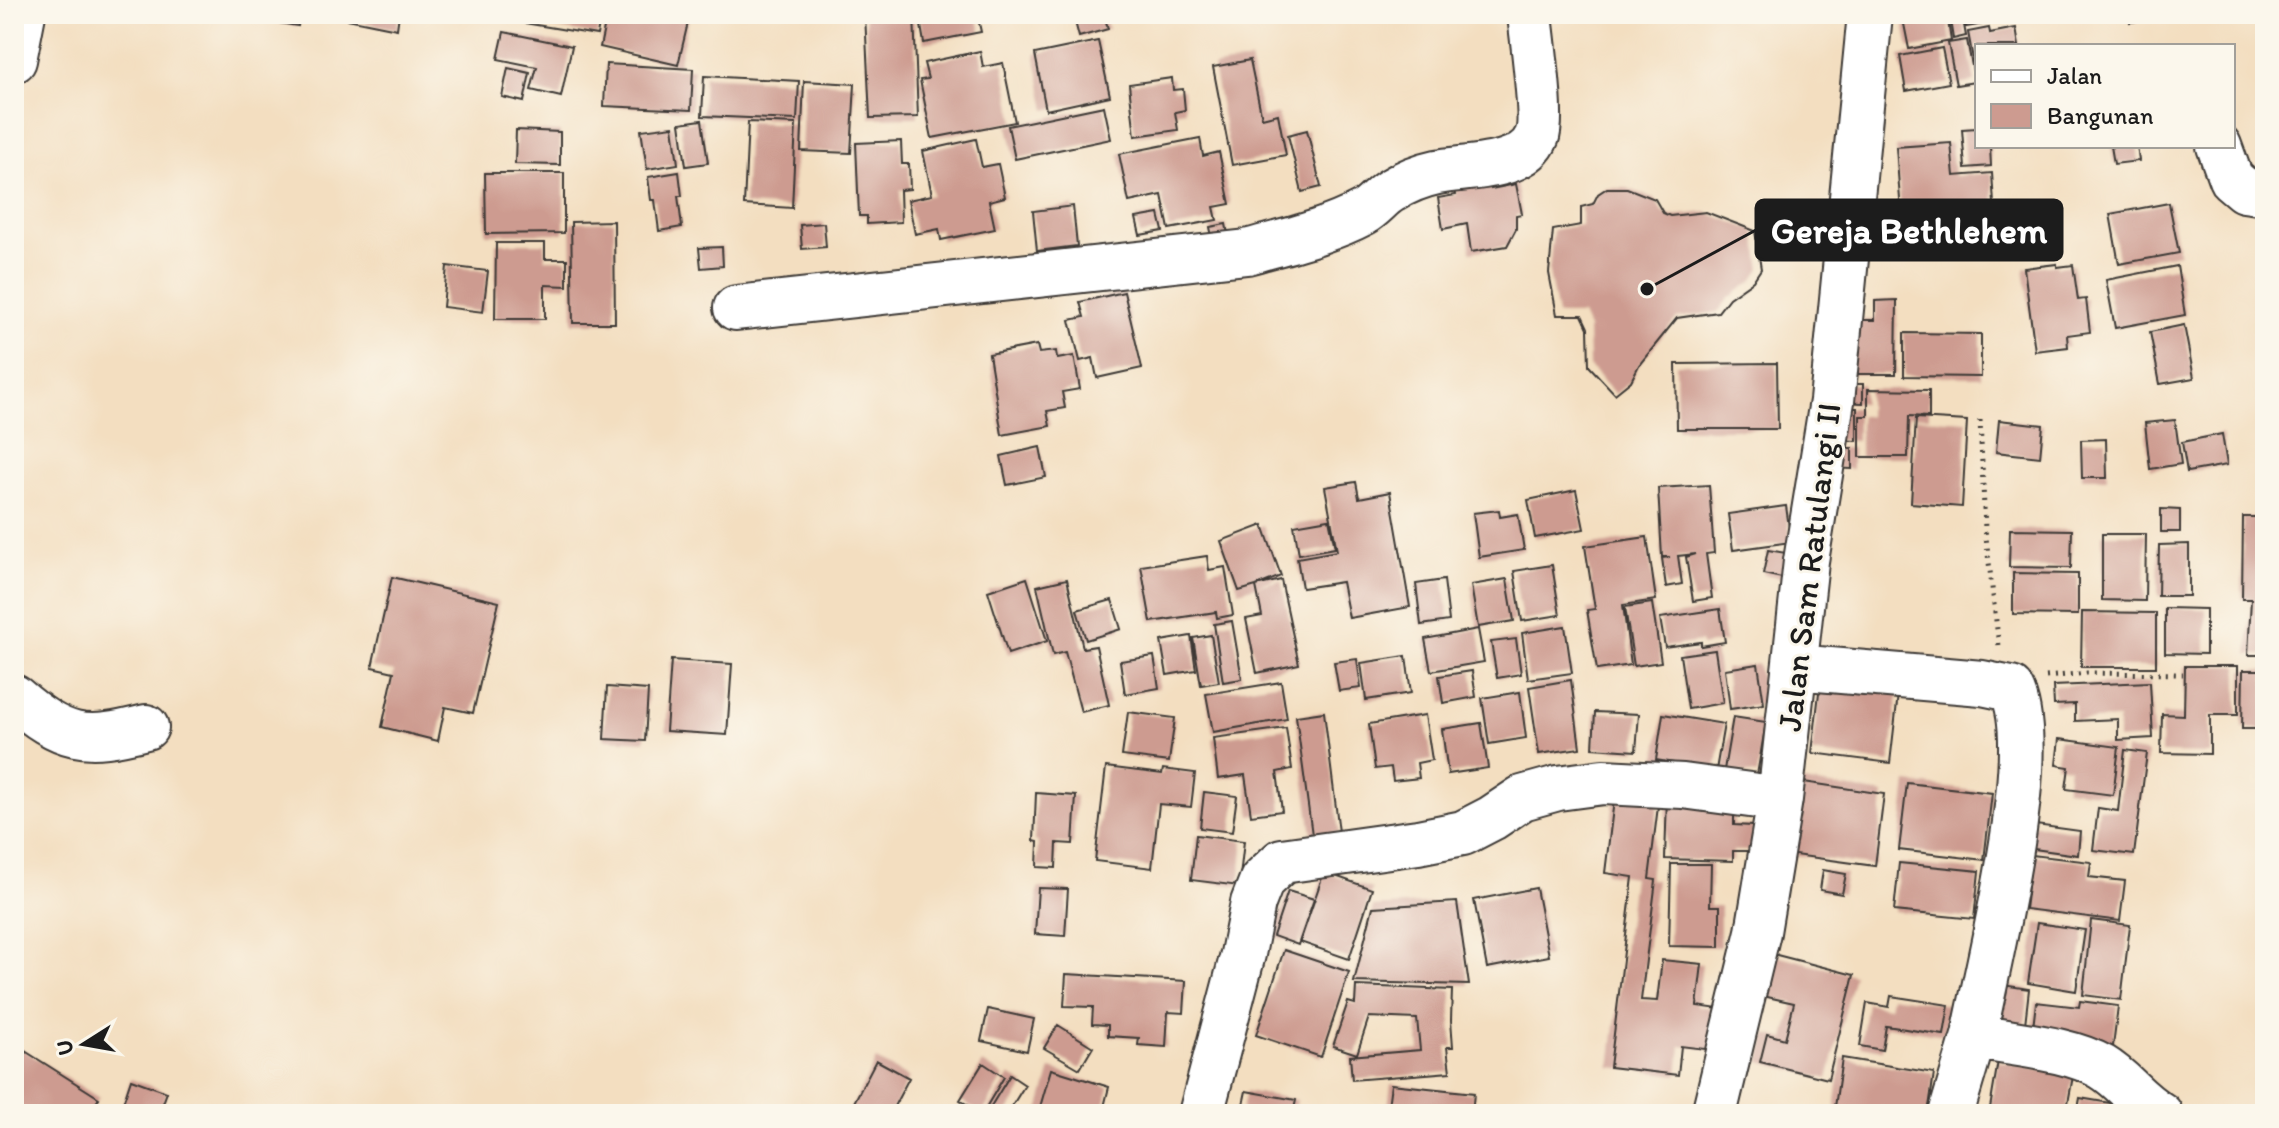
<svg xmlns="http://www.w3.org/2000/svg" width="2279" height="1128" font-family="Itim,sans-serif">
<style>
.building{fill:#cd9b90}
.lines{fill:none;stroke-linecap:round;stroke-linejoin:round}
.minor-casing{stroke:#3c3935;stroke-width:48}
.highway-casing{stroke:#3c3935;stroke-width:48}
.path{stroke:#3c3935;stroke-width:5;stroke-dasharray:2 6;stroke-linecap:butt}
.minor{stroke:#fff;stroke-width:44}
.highway{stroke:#fff;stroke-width:44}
.labels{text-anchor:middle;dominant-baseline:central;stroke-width:6;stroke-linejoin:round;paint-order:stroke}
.street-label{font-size:34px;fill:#1c1c1c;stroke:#fbf7ec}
.leader{fill:none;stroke:#1c1c1c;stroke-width:3}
.callout-dot{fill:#1c1c1c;stroke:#fbf7ec;stroke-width:3}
.callout{fill:#1c1c1c;stroke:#1c1c1c;stroke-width:3}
.callout-label{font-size:36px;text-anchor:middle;font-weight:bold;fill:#fff}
</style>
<rect width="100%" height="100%" fill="#fbf7ec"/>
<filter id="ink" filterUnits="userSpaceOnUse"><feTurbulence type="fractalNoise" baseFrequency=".0125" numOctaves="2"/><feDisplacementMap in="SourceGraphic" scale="16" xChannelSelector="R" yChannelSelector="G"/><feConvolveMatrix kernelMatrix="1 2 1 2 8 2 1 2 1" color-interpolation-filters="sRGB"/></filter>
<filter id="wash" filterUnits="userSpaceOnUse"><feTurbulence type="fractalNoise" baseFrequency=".006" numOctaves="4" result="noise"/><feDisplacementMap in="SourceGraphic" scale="32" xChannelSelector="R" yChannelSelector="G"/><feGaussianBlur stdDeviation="1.8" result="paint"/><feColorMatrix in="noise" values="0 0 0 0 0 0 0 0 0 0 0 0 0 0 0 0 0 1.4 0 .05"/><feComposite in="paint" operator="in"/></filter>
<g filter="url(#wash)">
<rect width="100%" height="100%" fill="#f3dec0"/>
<g id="blocks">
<path class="building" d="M223,14h77l-2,12z
M323,14h76l-2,15z
M507,14h94l-4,21 -91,-15z
M607,14h83l-12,51 -78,-18z
M865,14h49l4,103 -48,1z
M919,14h58l4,18 -57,11z
M1073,14h31l4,15 -29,8z
M1930,14h17l4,27 -42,8 -6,-30z
M1949,14h13l4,22 -13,3z
M1964,14h48l1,5 -47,8z
M2128,14h40v2l-38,6z
M1989,28l1,5 26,-5 3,18h-42l-2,24 -7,-38z
M504,32l68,14 -11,51 -30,-7 6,-23 -39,-8z
M1967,40l8,42 -19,3 -8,-42z
M1098,41l12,55 -64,14 -11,-56z
M1942,48l7,35 -43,8 -6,-35z
M980,51l3,16 20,-4 12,59 -83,16 -12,-58 8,-1 -4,-16z
M1250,60l12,58 16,-4 8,41 -54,10 -19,-98z
M606,64l87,5 -2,41 -87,-4z
M508,68l22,5 -6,29 -22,-5z
M704,76l95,5 -2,39 -95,-4z
M1172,78l1,12 10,-1 2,21 -10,2 3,18 -43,6 -6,-52z
M804,81l51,3 -4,69 -50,-2z
M1104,106l7,33 -96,20 -7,-33z
M702,120l6,43 -22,3 -6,-43z
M748,122l48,2 -4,84 -48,-3z
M673,126l5,38 -31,5 -6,-39z
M1977,128v18h13l1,20 -26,2 -3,-39z
M516,130l44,2v33l-45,-1z
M1307,130l14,57 -19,5 -14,-57z
M1200,138l3,18 16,-4 11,52 -16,3 3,13 -48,9 -7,-34 -33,7 -10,-48z
M976,139l6,28 16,-3 7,33 -16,4 6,28 -54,11 -2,-11 -24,5 -7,-34 24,-5 -9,-44z
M901,141l1,23h7l1,25 -10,1 1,32 -34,2v-8h-8l-3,-73z
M1951,143l3,33 38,-3 3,46 -93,7 -6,-79z
M2111,146h26l2,15 -25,3z
M679,172l3,24h-4l4,31 -23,4 -4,-31h-4l-3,-23z
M1488,172l3,17 25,-5 6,30 -6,1v14l-9,17 -36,6 -4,-28 -24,5 -5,-31 18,-3 -3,-16z
M485,173h79v60l-78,1z
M1607,188h20l28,11 8,14 7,3 36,-4 49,19 6,38 -8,12 -24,17 -11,14 -41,6 -38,47 -8,16 -16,13 -26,-28 -1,-38 -6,-13h-25l-8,-42 4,-43 28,-5v-18l12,-3 5,-10z
M2169,203l10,50 -60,11 -9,-50z
M1073,206l4,40 -40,5 -4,-40z
M1159,214l4,17 -23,4 -4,-17z
M614,221l1,102h-42l-2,-101z
M824,223l2,24 -24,2 -2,-24z
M1226,224l3,15 -16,3 -3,-15z
M496,243h49v16h22v27l-22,-1v34h-50z
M722,247l1,19 -22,2 -2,-20z
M2057,264v3l16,-2 5,35 8,-1 4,33 -23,3 1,12 -33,4 -11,-83z
M447,266l41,5 -5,41 -40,-5z
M2177,266l8,49 -70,13 -9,-48z
M1124,292l18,76 -45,10 -4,-20 -13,3 -10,-41 14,-3 -4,-15z
M1897,300l-1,74h-47l1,-54h25v-19z
M2184,325l10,53 -34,6 -10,-52z
M1904,333l77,1v43l-77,-1z
M1037,345l2,8 17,-2 1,8 17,-3 6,33 -18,3 3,16 -18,3 3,15 -48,9 -13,-81z
M1777,363l1,66h-101l-1,-65z
M1840,384h23v19l-22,-1z
M1868,389l61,1v27l-20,-1 -1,41h-48v-41h8z
M1836,408h21v33l-21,-1z
M1916,418l51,3 -5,86 -51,-4z
M1999,420l44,5 -3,32 -44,-5z
M2175,420l6,44 -31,5 -5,-46z
M2222,434l5,31 -40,7 -5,-30z
M2106,439l1,39h-25l-1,-38z
M1040,447l6,30 -39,8 -6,-29z
M1831,448h21v21l-22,-1z
M1356,482l3,16 31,-6 20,115 -61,11 -7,-36 -40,6 -5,-30 40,-7 -12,-64z
M1709,485l5,68 -8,1 6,44 -19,3 -7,-44 10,-3 -18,2 4,28 -16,3 -4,-29 8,-1h-8l-4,-69z
M1576,490l8,39 -49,9 -7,-38z
M1786,506l5,36 -58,8 -5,-36z
M2161,509l19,1v22h-19z
M1499,510l1,7 18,-3 6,36 -45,7 -6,-44z
M2243,517h22v138h-17l3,-56h-9z
M1329,519l6,29 -36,6 -5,-29z
M1263,525l18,51 -25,10 25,-6 18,84 -42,9 -11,-54 16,-3 -6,-30 -17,5 -18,-50z
M2010,529l62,1 -1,38 -62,-1z
M2102,534h44l-1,67 -43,-1z
M1647,537l9,63 -33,5 8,60 -34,5 -10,-60 8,-1 -10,-63z
M2189,544v52h-31l1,-51z
M1768,550l18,3 -4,25 -19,-4z
M1207,556l2,14 16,-3 8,48 -16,3 -1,-6 -65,10 -10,-56z
M1552,565l8,50 -38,6 -8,-50z
M2013,573l65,1v41l-65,-1z
M392,577l107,25 -26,111 -28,-6 -7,34 -56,-14 12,-55 -22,-5z
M1027,578l20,63 -39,13 -20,-63z
M1067,579l16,69 13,-2 13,59 -28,7 -16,-60 -12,3 -16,-69z
M1507,579l7,42 -36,6 -7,-42z
M1444,580l5,41 -28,4 -5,-41z
M1112,600l9,29 -35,11 -9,-30z
M1652,603l9,59 -27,4 -9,-59z
M2165,608l41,1v45l-41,-1z
M1720,609l5,33 -24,4v-4l-36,5 -5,-29z
M2082,612l74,1v54h-75z
M1232,621l10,58 -19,3 -9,-58z
M1565,626l7,47 -44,6 -6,-46z
M1478,629l6,33 -53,9 -6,-32z
M1211,635l8,47 -18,3 -8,-47z
M1191,636l5,34 -29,5 -6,-34z
M1516,639l5,35 -24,4 -6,-36z
M1715,650l8,53 -35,6 -8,-54z
M1154,656l5,32 -34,6 -5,-33z
M1406,656l5,37 -45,7 -5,-37z
M1357,659l4,29 -22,3 -5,-29z
M671,660l61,4 -5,71 -61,-4z
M1758,664l6,40 -34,5 -5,-40z
M2185,666h53v49h-28v39l-49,-1 1,-39 22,1z
M2243,670h22v59h-23z
M1472,671l4,26 -33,6 -4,-27z
M1571,680l9,68 -41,6 -10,-67z
M1281,682l6,37 -74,13 -7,-38z
M2150,682l3,56 -35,2v-21l-43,2v-17l-21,1 -1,-19z
M1820,684l78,10 -8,69 -78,-10z
M607,687l41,3 -3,51 -41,-2z
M1520,692l6,46 -37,6 -7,-46z
M1128,712l47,6 -6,44 -47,-6z
M1324,712l15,120 -27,3 -16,-119z
M1595,712l44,2 -3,37 -43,-3z
M1663,714l61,10 -8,46 -60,-10z
M1425,715l7,45 -15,3 2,15 -26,3 -2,-14 -16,2 -6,-45z
M1733,717l33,5 -9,53 -33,-5z
M1481,723l7,45 -40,6 -6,-45z
M1286,728l6,41 -15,3 5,39 -31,4 -6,-40 -27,4 -5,-41z
M2059,739l60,8 -6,48 -47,-6 3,-22 -13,-2z
M2125,750l22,3 -13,102 -41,-5 5,-42 20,3z
M1106,767l56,7 1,-5 32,4 -4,34 -32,-3 -7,64 -57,-7z
M1797,781l87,13 -9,72 -88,-12z
M1907,783l85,10 -8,67 -85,-10z
M1204,792l33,4 -5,36 -32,-4z
M1615,792l44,6 -10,81 7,1 -15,120 16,1 5,-41 40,4 -5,42 29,4 -5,41 -40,-5 -3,29 -68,-8 23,-190 -28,-4z
M1036,793l40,3 -3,48 -16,-1 -1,25 -19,-1 1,-25 -4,-1z
M1667,797l67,2v26l19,1 -1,25h-19v10l-68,-2z
M2022,823l58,8 -2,24 -59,-8z
M1196,835l48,6 -5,45 -48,-6z
M2032,855l59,7 -2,15 36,4 -5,40 -95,-12z
M1899,863l80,8 -5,48 -80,-8z
M1671,864h40l-1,42h10v41l-51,-1z
M1823,870l23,4 -4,20 -22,-4z
M1324,872l48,17 -23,70 -49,-17z
M1038,888l30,1 -3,47 -30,-2z
M1536,888l13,68 -62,12 -13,-68z
M1288,891l26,8 -16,46 -25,-9z
M1457,902l12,83 -115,-3 19,-75z
M2091,920l39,5 -9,75 -38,-5z
M2037,923l48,7 -9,61 -48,-8z
M1284,950l65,22 -28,85 -65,-22z
M1773,954l81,21 -26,104 -68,-17 7,-28 18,5 9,-36 -31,-7z
M1066,974l120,7 -2,32 -16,-1 -2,35 -28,-2 1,-7 -31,-2v-11l-16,-1 1,-17 -29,-1z
M1996,984l33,5 -6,53 -34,-4z
M1356,986l96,4 -1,30 2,27h-6l3,25 -98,8 -2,-24 70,-6 -3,-31 -48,-2 -12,37 -24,-8 15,-44 7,2z
M1891,996l58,9 -5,30 -58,-9 -4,24 -22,-4 7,-43 22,4z
M2080,1001l38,5 -6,48 -80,-17 4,-35 43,5z
M988,1009l46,10 -7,32 -46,-10z
M1058,1025l35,22 -13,22 -36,-21z
M14,1044l85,54 -10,16h-65l-10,-6z
M1842,1058l92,15 -6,41h-94z
M876,1060l33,18 -19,36h-42z
M1998,1061l75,15 -7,38h-77z
M983,1063l21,14 -22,37 -22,-14z
M1051,1069l58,18 -5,20 13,3 -1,4h-78z
M1010,1075l15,10 -18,29h-14l-5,-3z
M131,1079l36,13 -8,22 -39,-2z
M1391,1084l83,9 -2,21h-85z
M1246,1091l50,9 -3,14h-52z
M2080,1098l36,6 -2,10h-37z"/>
</g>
</g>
<g filter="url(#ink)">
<use href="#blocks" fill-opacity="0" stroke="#3c3935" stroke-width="2"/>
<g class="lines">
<g class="minor-casing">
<path id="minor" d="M2219,146l12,33 13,11 21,3
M736,308l511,-56c39,-11 80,-20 116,-39 11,-6 18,-17 29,-23 13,-8 31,-15 45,-18 29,-6 87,-2 100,-36 7,-17 -5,-99 -7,-122
M1795,667l187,16 29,6c32,60 -23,274 -37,347 40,9 92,11 128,31 22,13 36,35 58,47
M14,697c50,43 70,46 132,30
M1201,1114l42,-160 10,-51 9,-23 20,-19 136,-19 45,-9 29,-15 30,-20 36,-10 45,-6 80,4 97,13
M1714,1114l44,-182 22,-133 26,-238 26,-160 38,-387
M1951,1114l23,-78"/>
</g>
<g class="highway-casing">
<path id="highway" d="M14,60l9,-46"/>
</g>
<path class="path" d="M1980,420l5,109 14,117
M2046,677l41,-4 96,1"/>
<use href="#minor" class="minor"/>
<use href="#highway" class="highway"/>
</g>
</g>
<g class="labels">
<g class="street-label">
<text transform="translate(1809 567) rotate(-83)">Jalan Sam Ratulangi II</text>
</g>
</g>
<path class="leader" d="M1647 289L1756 230"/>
<circle class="callout-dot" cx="1647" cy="289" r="8"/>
<rect class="callout" x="1756" y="200" width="306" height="60" rx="8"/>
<g class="callout-label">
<text x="1909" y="243">Gereja Bethlehem</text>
</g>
<rect width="2279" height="1128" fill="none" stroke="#fbf7ec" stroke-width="48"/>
<rect x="1975" y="44" width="260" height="104" fill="#fbf7ec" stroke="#a29f99" stroke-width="2"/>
<rect x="1991" y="70" width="40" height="12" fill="#ffffff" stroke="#a29f99" stroke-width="2"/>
<text x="2047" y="84" font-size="24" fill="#1c1c1c">Jalan</text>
<rect x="1991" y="104" width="40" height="24" fill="#cd9b90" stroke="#a29f99" stroke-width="2"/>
<text x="2047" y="124" font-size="24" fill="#1c1c1c">Bangunan</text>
<g transform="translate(84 1044) rotate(259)" stroke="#fbf7ec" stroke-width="6" paint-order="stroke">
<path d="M0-6L14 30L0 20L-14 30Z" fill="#1c1c1c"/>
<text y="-12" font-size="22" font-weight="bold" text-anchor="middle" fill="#1c1c1c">U</text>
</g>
</svg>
